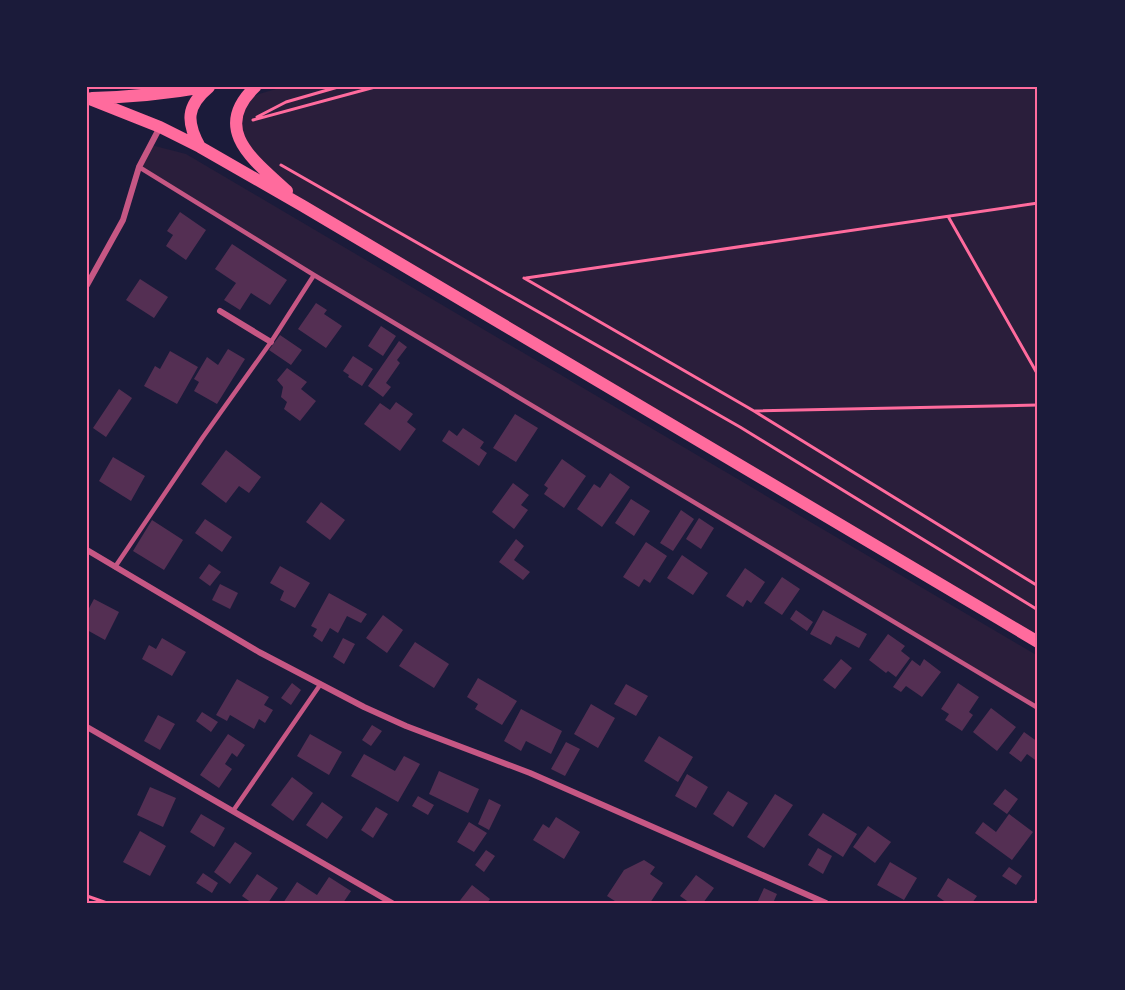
<svg xmlns="http://www.w3.org/2000/svg" width="1125" height="990" font-family="Manrope,sans-serif">
<style>
.green{fill:#2a1e3b}
.building{fill:#542f53}
.lines{fill:none;stroke-linecap:round;stroke-linejoin:round}
.path{stroke:#ff6b9d;stroke-width:3}
.service{stroke:#c65784;stroke-width:4.5}
.minor{stroke:#c65784;stroke-width:6}
.secondary{stroke:#ff6b9d;stroke-width:12}
.neatline{fill:none;stroke:#ff6b9d;stroke-width:2}
</style>
<rect width="100%" height="100%" fill="#1b1b3a"/>
<path class="green" d="M283,87h755v555l-735,-436 -64,-66 2,-38 18,-8z
M151,145l35,9 852,502v52l-899,-541z"/>
<path class="building" d="M180,212l26,18 -20,30 -20,-14 7,-11 -6,-4z
M232,244l55,36 -17,25 -19,-12 -11,17 -16,-10 12,-17 -21,-14z
M140,279l28,18 -14,21 -28,-18z
M316,303l11,7 -3,4 18,12 -16,22 -28,-19z
M381,326l15,10 -13,20 -15,-10z
M280,335l22,15 -11,15 -22,-15z
M399,341l8,6 -10,13 3,3 -14,20 5,4 -8,10 -15,-11z
M228,349l17,10 -28,45 -23,-13 5,-9 -5,-3 13,-22 11,8z
M170,351l28,16 -21,37 -33,-18 11,-20 5,3z
M353,356l20,13 -11,17 -14,-9 1,-2 -6,-4z
M287,368l20,14 -6,7 15,12 -16,20 -16,-12 3,-7 -6,-5 2,-10 -6,-7z
M119,389l13,9 -26,39 -13,-9z
M396,402l17,12 -6,8 9,7 -16,22 -36,-27 16,-21 10,7z
M515,414l23,14 -22,34 -23,-14z
M463,428l21,14 -4,6 7,5 -8,13 -37,-25 7,-11 8,6z
M226,450l35,27 -12,16 -10,-7 -13,17 -25,-19z
M113,457l32,19 -14,25 -32,-20z
M562,459l24,17 -22,32 -20,-14 4,-6 -4,-3z
M610,473l20,14 -28,40 -25,-18 17,-25 6,4z
M513,483l16,12 -8,10 7,5 -14,19 -22,-17z
M631,499l19,12 -16,25 -19,-13z
M321,502l24,18 -15,20 -24,-18z
M681,510l13,9 -21,32 -13,-8z
M699,518l15,10 -13,21 -15,-10z
M205,519l27,18 -10,15 -27,-19z
M152,520l31,20 -19,30 -31,-19z
M516,539l8,7 -10,14 16,12 -7,8 -24,-18z
M646,542l21,14 -17,27 -6,-4 -5,8 -16,-10z
M682,555l26,18 -15,22 -26,-17z
M209,564l12,8 -11,14 -11,-8z
M280,566l30,17 -15,25 -15,-8 4,-9 -14,-8z
M745,568l20,14 -14,21 -4,-3 -4,7 -17,-11z
M782,577l18,12 -18,26 -18,-12z
M220,584l18,9 -8,16 -18,-9z
M329,593l38,21 -6,9 -14,-7 -9,17 -8,-5 -8,14 -9,-6 4,-7 -6,-3z
M94,599l25,13 -14,28 -18,-10v-18z
M796,610l17,12 -6,9 -17,-12z
M823,610l44,24 -8,14 -23,-12 -5,9 -21,-11z
M383,615l20,15 -16,23 -21,-15z
M888,634l17,12 -4,5 9,7 -14,19 -8,-6 -2,2 -17,-13z
M162,638l24,14 -14,24 -30,-17 7,-14 7,4z
M343,638l12,6 -11,20 -11,-7z
M415,642l34,22 -15,24 -35,-22z
M841,659l11,9 -17,21 -12,-9z
M924,659l17,13 -19,25 -16,-11 -5,6 -8,-5 19,-27 8,6z
M478,678l39,23 -15,24 -27,-16 3,-5 -11,-7z
M237,679l32,18 -5,8 9,5 -8,13 -6,-4 -5,10 -24,-14 -3,6 -11,-6z
M292,683l9,7 -10,15 -10,-7z
M958,683l21,14 -10,15 4,3 -11,16 -17,-11 4,-6 -8,-5z
M626,684l22,12 -12,20 -22,-12z
M591,704l24,14 -17,30 -24,-14z
M991,708l25,19 -19,24 -24,-19z
M521,709l41,22 -11,23 -25,-13 -5,10 -17,-10z
M202,712l16,10 -7,10 -15,-11z
M158,715l17,9 -15,26 -16,-9z
M372,725l10,6 -11,15 -9,-6z
M1024,732l14,10v20l-11,-8 -6,8 -12,-9z
M228,734l17,11 -8,12 -5,-4 -7,11 7,5 -13,19 -19,-13z
M310,734l32,18 -13,23 -32,-19z
M659,736l34,21 -15,25 -34,-21z
M566,742l14,7 -15,27 -14,-7z
M364,754l31,17 9,-15 16,8 -22,38 -47,-26z
M439,771l40,18 -11,24 -39,-19z
M687,774l21,13 -12,21 -21,-12z
M292,777l21,16 -20,28 -22,-16z
M150,787l26,11 -13,29 -26,-12z
M1005,789l13,10 -11,15 -14,-10z
M728,791l20,12 -15,24 -20,-13z
M775,794l18,11 -29,43 -17,-11z
M418,796l16,9 -6,10 -16,-9z
M489,799l12,6 -12,25 -11,-6z
M322,802l21,15 -16,22 -21,-14z
M376,807l12,7 -15,24 -12,-8z
M823,813l34,21 -14,23 -35,-22z
M201,814l24,14 -11,19 -24,-15z
M1009,814l24,18 -21,28 -37,-27 8,-11 13,10z
M556,817l24,15 -16,27 -31,-19 10,-16 6,4z
M469,822l18,11 -13,19 -17,-10z
M868,826l23,16 -16,21 -22,-16z
M140,831l26,15 -16,30 -27,-14z
M235,842l17,11 -22,31 -16,-12z
M818,848l14,8 -9,18 -15,-9z
M486,850l9,6 -11,16 -9,-7z
M644,860l11,7 -5,7 13,9 -13,20h-32l-11,-7 17,-26z
M890,862l27,16 -13,22 -27,-15z
M1009,867l13,9 -6,9 -14,-9z
M203,873l15,10 -6,10 -16,-10z
M257,874l21,14 -10,15h-16l-10,-7z
M696,875l18,13 -11,15h-13l-10,-7z
M329,877l22,14 -8,12h-60l14,-21 20,13z
M948,878l29,18 -5,7h-25l-10,-7z
M472,885l18,14 -3,4h-29z
M764,888l13,6 -4,9h-16z"/>
<g class="lines">
<path class="path" d="M257,117l29,-15 52,-15
M253,120l122,-33
M281,165l459,262 298,183
M949,218l89,157
M524,278l230,133 284,175
M526,278l512,-75
M755,411l283,-6
M87,896l20,7"/>
<path class="service" d="M139,167l175,108 724,433
M115,567l88,-130 68,-95 43,-67
M233,811l87,-126"/>
<path class="minor" d="M87,285l36,-65 16,-53 21,-40
M220,311l51,31
M87,550l172,102 105,55 42,19 124,47 296,130
M87,727l305,176
M1036,903l2,-3"/>
<path class="secondary" d="M255,87c-45,43 0,74 32,104
M87,98l73,29 40,20 103,59 735,436
M92,98c38,-1 74,-4 112,-11
M200,147c-14,-25 -14,-41 9,-60"/>
</g>
<rect width="1125" height="990" fill="none" stroke="#1b1b3a" stroke-width="177"/>
<rect x="88" y="88" width="948" height="814" class="neatline"/>
</svg>
